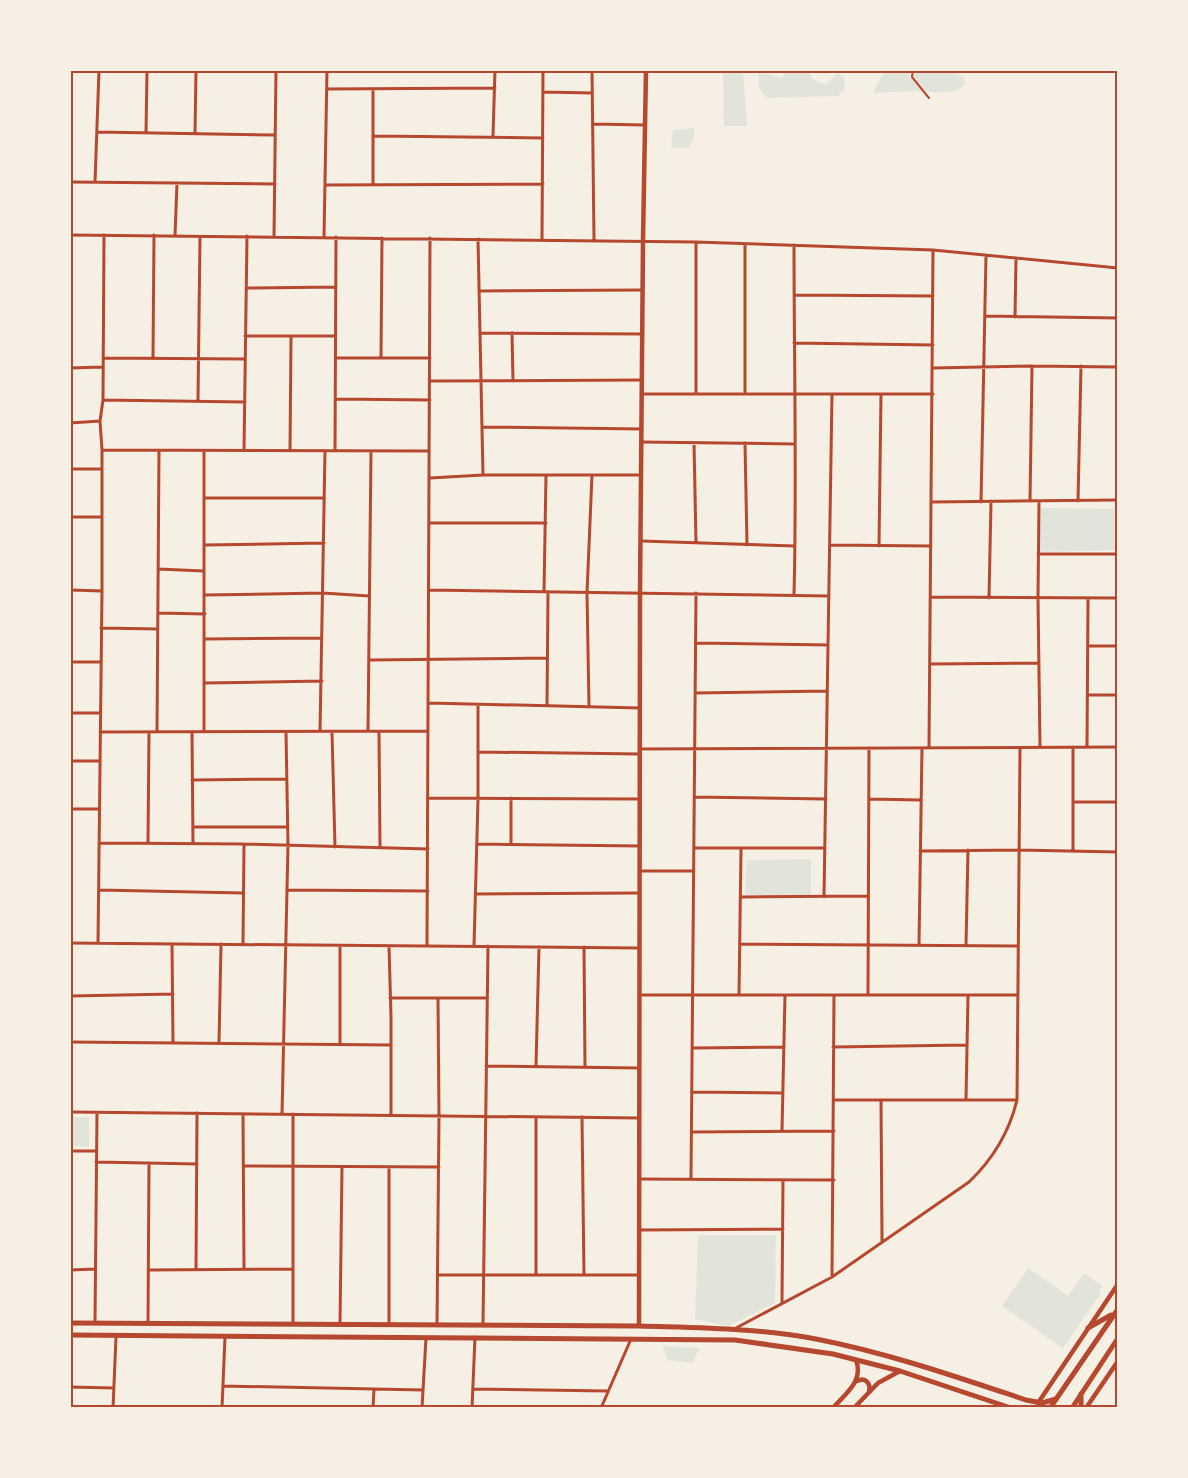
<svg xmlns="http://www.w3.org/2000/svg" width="1188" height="1478" font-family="Roboto,sans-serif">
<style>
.green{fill:#e2e4dc}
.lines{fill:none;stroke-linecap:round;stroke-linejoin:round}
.pedestrian{stroke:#b5482f;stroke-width:2}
.minor{stroke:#b5482f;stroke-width:3}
.tertiary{stroke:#b5482f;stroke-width:4.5}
.secondary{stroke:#b5482f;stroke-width:4.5}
.primary{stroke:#b5482f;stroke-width:5}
.trunk{stroke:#b5482f;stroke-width:5}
.neatline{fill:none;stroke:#b5482f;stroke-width:2}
</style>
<rect width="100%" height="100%" fill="#f6efe4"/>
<path class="green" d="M786,70l22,1 6,9 12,5 12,-13 6,6 1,10 -7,8 -71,2 -8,-11 -1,-15 24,6z
M915,70l37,1 12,6 1,7c-9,11 -23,8 -37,8l-15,-16z
M723,71h20l4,55h-23z
M884,71h27l-2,5 13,15 -49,2z
M694,128v9l-5,11h-18l2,-18z
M1040,508l77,1v41l-77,2z
M811,859v36h-66l2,-35z
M71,1117h18v30l-18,-1z
M698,1235h78l-1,68 -47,23 -33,-7z
M1028,1268l40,28 16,-23 19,13 -4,5 2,2 -38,55 -61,-42z
M663,1346l37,2 -8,15 -25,-3z"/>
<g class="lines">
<path class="pedestrian" d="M913,70l-1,7 17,21"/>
<path class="minor" d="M592,70l2,170
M327,89l168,-1
M543,92l49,1
M593,124l52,1
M97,132l178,3
M146,133l1,-63
M195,133l1,-63
M374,136l169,2
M493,136l2,-66
M70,182l205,2
M95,182l4,-112
M373,184v-95
M325,185l218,-1
M70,235l626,7 237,8 185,18
M175,236l2,-53
M274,237l2,-167
M324,237l3,-167
M478,239l5,236
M542,239l1,-169
M696,242v152
M745,244v150
M246,288l90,-1
M479,291l163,-1
M794,295l139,1
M985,316l133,2
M1015,317l1,-59
M480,333l162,1
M512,333l1,48
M245,336h90
M794,343l139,2
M103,358l142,1
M153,358l1,-123
M336,358h94
M381,358l1,-120
M70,368l32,-1
M933,368l99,-2 86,1
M431,381l211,-1
M642,394h291
M336,399l94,1
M103,400l142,2
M198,400l2,-163
M70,423l30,-2
M482,427l160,2
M641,442l154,2
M694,443l2,100
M745,443l2,102
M102,450l327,1
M244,450l3,-214
M290,451l1,-114
M335,451l1,-214
M70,469h31
M430,478l53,-3h158
M205,498h118
M1030,501l2,-135
M1039,501l-1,97 2,149
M1078,501l3,-135
M932,502l186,-2
M981,502l5,-247
M70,517h32
M429,523h117
M641,541l154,5
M205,545l119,-2
M830,545l101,1
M879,546l2,-152
M1038,554h80
M158,569l46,2
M70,590l32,1
M429,590l400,6
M544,592l2,-117
M794,594c3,-116 0,-232 0,-349
M205,595l118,-2 46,3
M931,597l187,1
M989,598l2,-96
M159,613l46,1
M101,628l57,1
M204,639l118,-1
M696,643l132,2
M1088,646h30
M370,660l177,-2
M70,662h31
M930,664l108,-1
M205,683l117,-2
M695,693l132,-2
M1087,695h31
M429,703l211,5
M547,706l1,-114
M589,707l-2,-114 5,-118
M70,713h29
M320,731l5,-280
M368,731l3,-280
M100,732l328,-1
M157,732l2,-282
M192,732l1,112
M204,732v-281
M332,732l3,115
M379,732l1,115
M1073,747v104
M1087,747l1,-148
M929,748l4,-498
M640,749l478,-2
M478,752l162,2
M70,761h30
M192,780l95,-1
M694,797l132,2
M428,798l211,1
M869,799l52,1
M1073,802h45
M70,809h29
M193,827h94
M100,843l144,1 184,5
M148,843l1,-111
M477,844l163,2
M511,844v-46
M694,848h131
M920,851l99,-1 99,2
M640,871h54
M99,890l144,3
M287,890l141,1
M476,894l164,-1
M741,897l127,-1
M824,897l8,-503
M70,943l568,5
M98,943l4,-352v-141l-2,-29 3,-21 1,-165
M172,944l1,99
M243,944l1,-100
M740,944l277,2
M919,945l3,-197
M966,945l2,-95
M389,946l2,71v98
M427,946l3,-708
M474,946l4,-147v-94
M584,947l1,120
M639,995h379
M739,995l2,-147
M868,995l1,-247
M70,996l103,-2
M390,998h97
M70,1042l321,3
M219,1043l2,-99
M340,1045v-99
M833,1047l133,-2
M693,1048l91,-1
M486,1066l153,2
M536,1066l3,-119
M692,1092l91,1
M834,1100h183
M881,1100l1,142
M966,1100l2,-105
M70,1112l569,6
M243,1114l1,155
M282,1114l6,-269 -2,-113
M293,1114v210
M536,1117v158
M582,1117l2,158
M782,1131l3,-136
M692,1132l142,-1
M70,1151h26
M96,1162l101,2
M244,1166l195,1
M639,1179l195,1
M691,1179l5,-586
M639,1230l144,-1
M70,1270l25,-1
M148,1270l145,-1
M196,1270l1,-157
M438,1275h201
M832,1277l2,-282
M782,1303l1,-123
M95,1323l2,-210
M148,1323l1,-160
M340,1324l2,-157
M389,1324v-157
M437,1325l2,-209 -1,-117
M483,1325l5,-379
M736,1328l96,-51 137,-95c24,-23 40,-49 48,-82l3,-352
M223,1386l200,4
M70,1387l44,1
M473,1389l135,2
M113,1408l3,-71
M222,1408l3,-71
M373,1408l1,-19
M422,1408l4,-70
M472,1408l3,-71
M601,1408l30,-69"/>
<path class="tertiary" d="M639,1326l1,-732 3,-354 3,-170
M1038,1403l80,-119
M1086,1408l32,-47"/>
<path class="secondary" d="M857,1381c8,-4 14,2 12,10
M833,1408c13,-15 31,-27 23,-48
M854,1408l24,-25 22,-12"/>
<path class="primary" d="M70,1323l569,3c59,2 119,2 177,13 72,14 141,38 210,61l16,3 14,-4
M70,1335l665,5 98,14 67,17 111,37
M1081,1408v-14"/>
<path class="trunk" d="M1088,1328l23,-13
M1050,1408l68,-99
M1072,1408l46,-70"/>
</g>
<rect width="1188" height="1478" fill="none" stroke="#f6efe4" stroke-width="144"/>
<rect x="72" y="72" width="1044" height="1334" class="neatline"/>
</svg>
